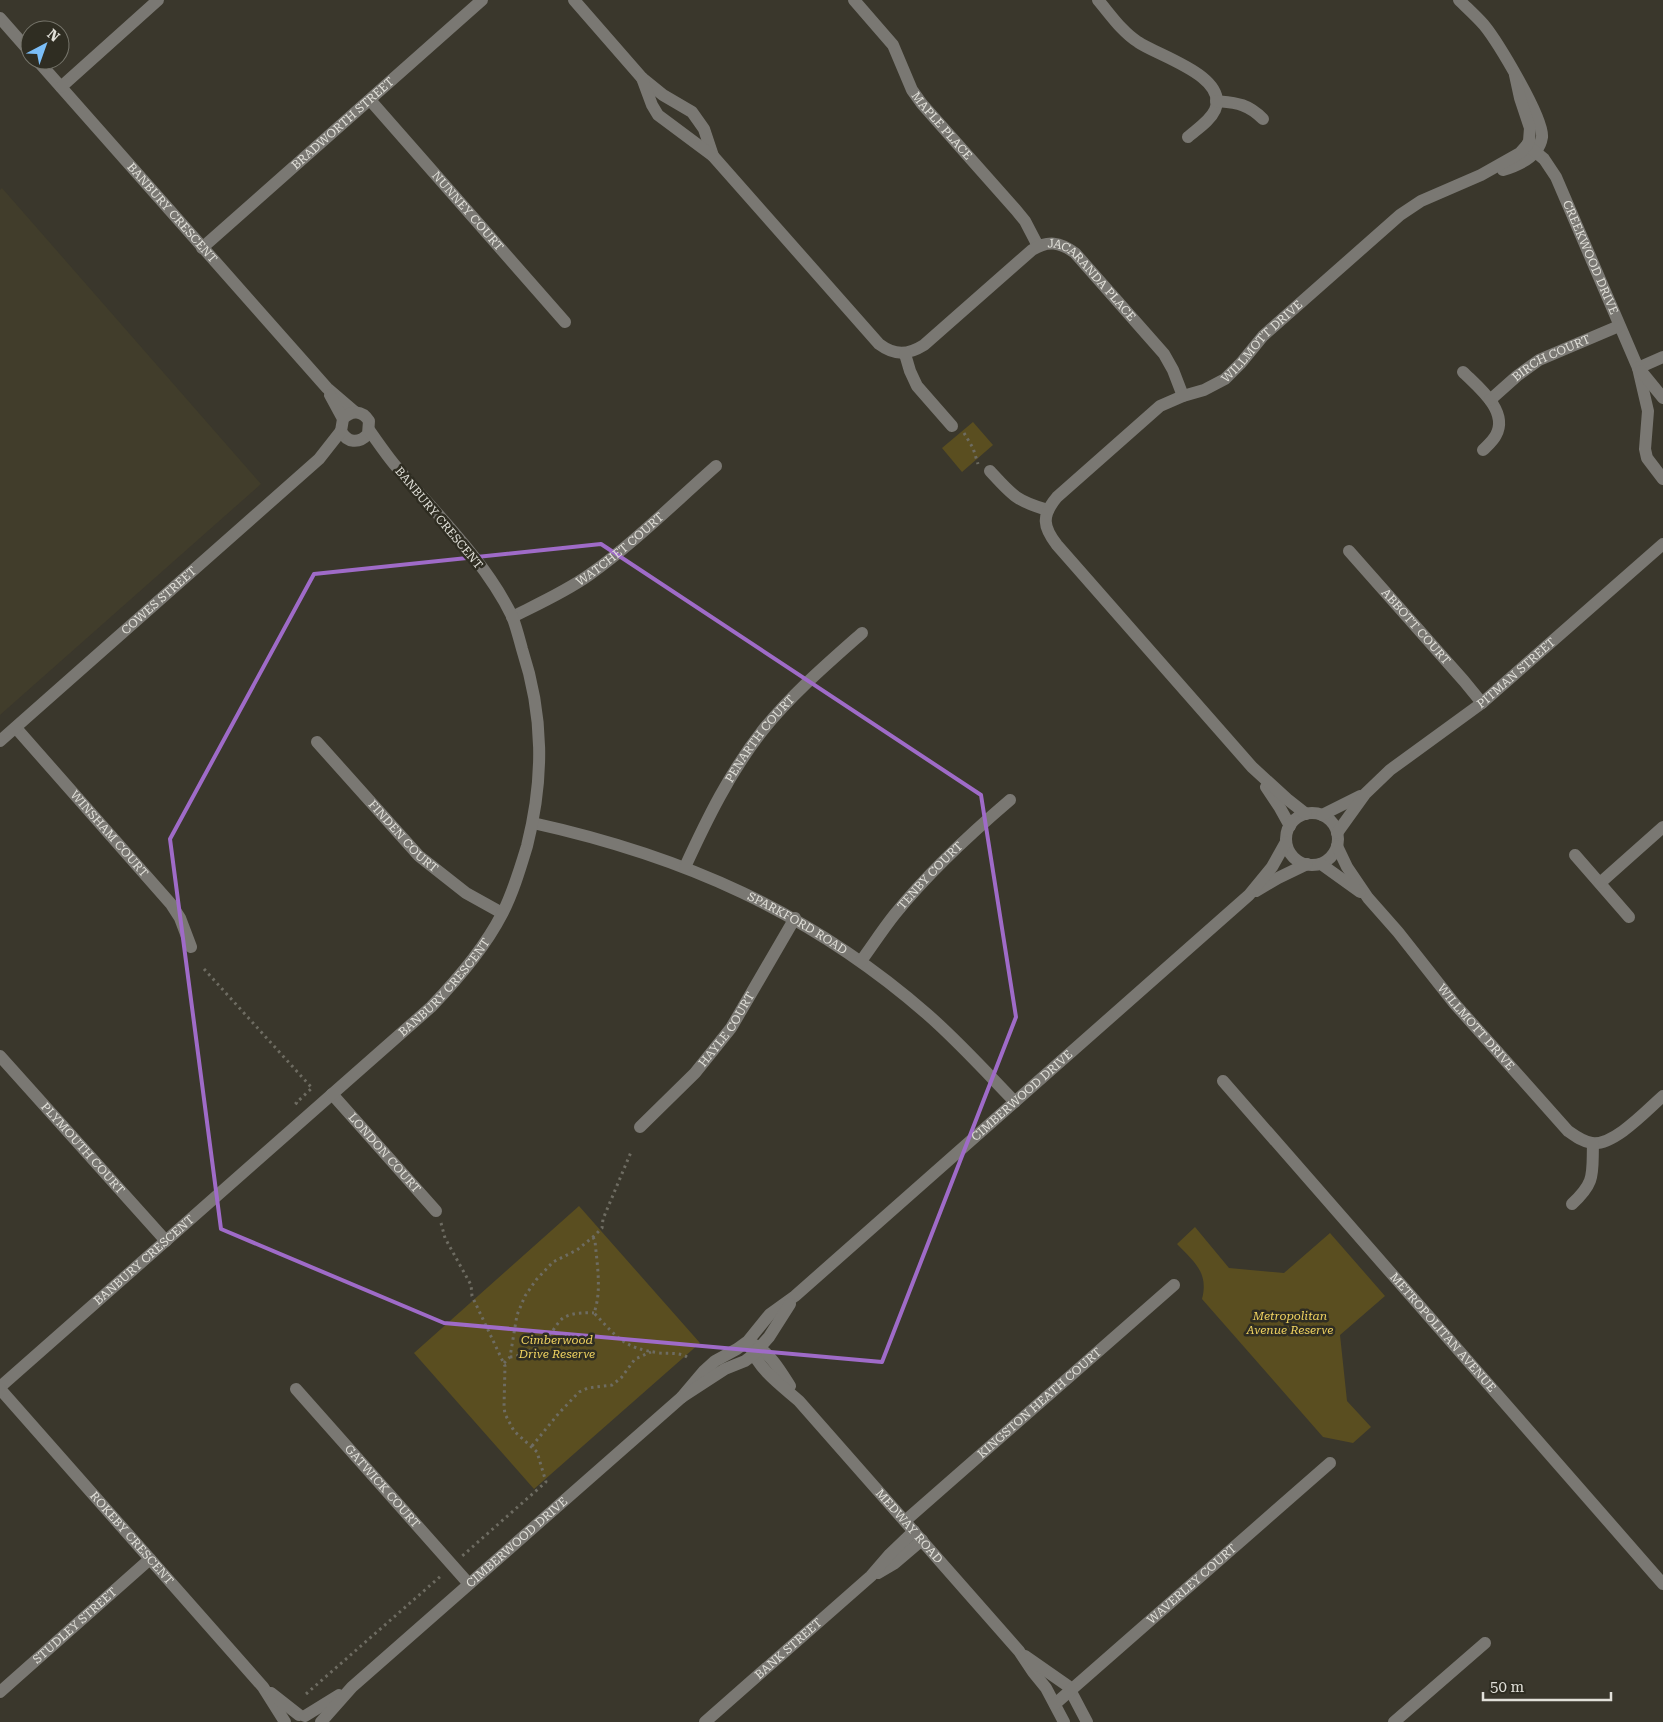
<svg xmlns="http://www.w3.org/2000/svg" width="1663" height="1722" font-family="'Roboto Serif',serif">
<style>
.built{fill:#413d2b}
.green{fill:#5a4e20}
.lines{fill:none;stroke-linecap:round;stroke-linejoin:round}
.path{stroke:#6e6c62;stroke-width:3;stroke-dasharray:2.5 4;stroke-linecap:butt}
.minor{stroke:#7a7873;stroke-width:12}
.marked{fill:none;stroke:#9f6bc8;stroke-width:4;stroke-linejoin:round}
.labels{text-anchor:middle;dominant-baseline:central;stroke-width:5;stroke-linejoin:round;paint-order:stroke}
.street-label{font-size:12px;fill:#e1e0d9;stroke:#2f2d22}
.park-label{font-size:12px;font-style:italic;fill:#efd260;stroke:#2f2d22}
</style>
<rect width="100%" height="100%" fill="#3a372c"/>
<path class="built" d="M2,188l259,296 -261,231v-525z"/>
<path class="green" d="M973,422l20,23 -31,27 -20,-24z
M579,1206l121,137 -166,146 -120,-136z
M1195,1227l34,41 55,5 46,-40 55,63 -45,39 7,66 24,26 -18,16 -30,-6 -121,-138c7,-27 -8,-37 -25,-55z"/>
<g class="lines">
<path class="path" d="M964,433l9,15 5,16
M204,969l108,119 -16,15 3,2
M441,1223l4,15 26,47 1,11 33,70 -1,41 1,7 9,17 23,21 9,30 -85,75
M593,1237l2,4c2,23 7,50 -1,72 24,25 29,35 66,40 9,1 19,-1 27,4
M510,1357c13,0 33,-14 41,-24 4,-5 7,-11 12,-15 8,-5 22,-6 31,-5
M504,1363l6,-6 7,-42 8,-19 11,-16 17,-18 24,-12 16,-13 9,-9 1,-9 28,-67
M532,1446l27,-33 20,-21 9,-4 24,-3 9,-7 14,-19 16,-7
M306,1694l136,-119"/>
<g class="minor">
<path d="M574,0l68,78 21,17 29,17 12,17 9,27"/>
<path id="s1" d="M854,0l39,45 19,45 10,14 94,106 9,11 13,25"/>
<path d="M1098,0c12,14 24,32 40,42 20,14 91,34 77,68 -5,11 -18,19 -27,27"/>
<path d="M1459,0c8,8 17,16 25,25 13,16 60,93 58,112 -3,19 -22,28 -39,33"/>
<path d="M0,18l30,34"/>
<path id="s2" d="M37,60l290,328 28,24"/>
<path id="s3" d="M642,78l10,27 6,10 55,41 166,188c16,12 29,11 45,1l108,-95c16,-10 28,-8 43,3l89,101 9,16 10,26"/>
<path d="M61,87l97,-87"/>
<path id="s4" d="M370,100l195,222"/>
<path d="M1216,101c20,2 31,2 47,18"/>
<path id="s5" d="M1527,145l17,14 12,18 82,191 10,43 -3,38 2,9 16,21"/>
<path id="s6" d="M202,248l280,-248"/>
<path d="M905,354l5,17 7,15 35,40"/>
<path d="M1638,368l25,-11"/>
<path d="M1641,371l22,27"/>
<path d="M1463,372c15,15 46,39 33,63 -3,6 -8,10 -13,15"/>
<path d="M330,395l13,24 -2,12c6,12 18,13 27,3l1,-13c-7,-11 -18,-11 -26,-2"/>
<path id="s7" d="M1490,400l27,-24 22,-16 80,-34"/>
<path d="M990,471c22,24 26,30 58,39"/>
<path id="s8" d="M1349,551l115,130 18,22"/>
<path id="s9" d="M512,617c26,-13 53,-25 77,-42 45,-32 85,-72 127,-109"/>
<path id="s10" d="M16,728l155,176 9,14 11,29"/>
<path id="s11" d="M0,741l319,-282 22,-28"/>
<path id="s12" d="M317,742l102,114 47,37 36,20"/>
<path d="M1266,787l14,21 10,18"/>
<circle cx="1312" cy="839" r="26"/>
<path id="s13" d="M1306,814l-19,-15 -35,-32 -195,-222c-14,-18 -16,-29 0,-48l103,-91 23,-10 21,-6 21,-11 16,-16 22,-27 137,-121 21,-14 60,-26 39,-22 7,-8 2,-4 1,-13 -10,-30 -5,-23"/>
<path d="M1322,815l38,-19"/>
<path id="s14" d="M533,823c150,33 277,89 394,191 31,27 59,58 88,88"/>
<path id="s15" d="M1337,833l28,-39 25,-24 92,-67 181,-159"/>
<path id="s16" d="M1337,846l10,21 21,31 30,34 56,71 114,128c7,5 15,11 24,12 22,3 55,-33 71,-47"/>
<path d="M1575,855l54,62"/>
<path d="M1321,864l39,28"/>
<path id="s17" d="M685,867c22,-48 45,-95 78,-137 29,-36 64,-66 99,-97"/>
<path d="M1600,883l63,-56"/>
<path d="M1256,891l22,-13 29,-14"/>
<path id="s18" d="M861,961c11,-15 22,-32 34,-47 34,-42 74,-79 115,-114"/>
<path id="s19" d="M0,1056l166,185"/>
<path id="s20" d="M1223,1081l440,503"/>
<path id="s21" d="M332,1094l104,117"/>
<path id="s22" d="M640,1127l55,-54 36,-45 64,-110"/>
<path d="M1572,1204c24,-22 20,-30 21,-60"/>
<path d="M755,1345c15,8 26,27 35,41"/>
<path id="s23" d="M751,1348c8,22 31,38 48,53l220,250 14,21 13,16 18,34"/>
<path id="s24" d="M0,1387l431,-380c27,-28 53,-58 71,-93 11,-21 18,-45 25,-68 17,-67 17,-130 -5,-197 -3,-11 -6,-23 -10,-33 -28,-57 -78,-104 -118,-152 -9,-11 -17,-23 -25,-34"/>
<path id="s25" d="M0,1389l263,298 22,35"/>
<path id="s26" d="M296,1389l173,195"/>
<path id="s27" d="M682,1397l22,-26 11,-10 22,-12 11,-8 22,-27 25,-18 454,-401 23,-28 14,-25"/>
<path id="s28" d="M905,1521l269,-236"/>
<path d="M878,1573l17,-10 27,-23"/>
<path d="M1025,1656l43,30 19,36"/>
<path id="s29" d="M0,1692l150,-133"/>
<path d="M271,1693l28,22"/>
<path id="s30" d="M1055,1704l275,-241"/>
<path d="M305,1716l34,-21"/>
<path id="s31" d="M321,1722l31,-35 330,-290 43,-28 20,-8 8,-6 16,-18 21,-33"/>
<path id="s32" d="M705,1722l166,-146 19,-22 24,-23"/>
<path d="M1394,1722l91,-79"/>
</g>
</g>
<path class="marked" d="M601,544l380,251 35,222 -134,345 -438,-39 -223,-94 -51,-390 144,-265z"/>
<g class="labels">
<g class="street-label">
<text stroke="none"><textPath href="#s6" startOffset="188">BRADWORTH STREET</textPath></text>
<text stroke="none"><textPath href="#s1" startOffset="155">MAPLE PLACE</textPath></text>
<text stroke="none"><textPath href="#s4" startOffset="148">NUNNEY COURT</textPath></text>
<text stroke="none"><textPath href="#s2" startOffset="204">BANBURY CRESCENT</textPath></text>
<text stroke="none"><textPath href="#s5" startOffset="131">CREEKWOOD DRIVE</textPath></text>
<text stroke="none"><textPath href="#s3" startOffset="628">JACARANDA PLACE</textPath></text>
<text stroke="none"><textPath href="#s13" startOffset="682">WILLMOTT DRIVE</textPath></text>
<text stroke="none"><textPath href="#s7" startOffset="75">BIRCH COURT</textPath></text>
<text transform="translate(439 518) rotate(50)">BANBURY CRESCENT</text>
<text stroke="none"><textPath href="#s9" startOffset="128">WATCHET COURT</textPath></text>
<text stroke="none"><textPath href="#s11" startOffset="212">COWES STREET</textPath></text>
<text stroke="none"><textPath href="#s8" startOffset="101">ABBOTT COURT</textPath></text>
<text stroke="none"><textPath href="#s15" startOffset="242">PITMAN STREET</textPath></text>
<text stroke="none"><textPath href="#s17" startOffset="149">PENARTH COURT</textPath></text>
<text stroke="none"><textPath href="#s10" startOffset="141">WINSHAM COURT</textPath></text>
<text stroke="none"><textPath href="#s12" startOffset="128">FINDEN COURT</textPath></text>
<text stroke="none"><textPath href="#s18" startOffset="110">TENBY COURT</textPath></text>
<text stroke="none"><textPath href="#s14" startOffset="284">SPARKFORD ROAD</textPath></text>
<text stroke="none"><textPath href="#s24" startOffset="598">BANBURY CRESCENT</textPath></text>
<text stroke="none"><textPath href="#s16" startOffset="229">WILLMOTT DRIVE</textPath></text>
<text stroke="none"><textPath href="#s22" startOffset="131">HAYLE COURT</textPath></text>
<text stroke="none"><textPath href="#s27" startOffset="456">CIMBERWOOD DRIVE</textPath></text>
<text stroke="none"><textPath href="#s19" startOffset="124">PLYMOUTH COURT</textPath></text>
<text stroke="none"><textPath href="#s21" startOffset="79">LONDON COURT</textPath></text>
<text stroke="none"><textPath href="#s24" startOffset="192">BANBURY CRESCENT</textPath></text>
<text stroke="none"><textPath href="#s20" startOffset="334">METROPOLITAN AVENUE</textPath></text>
<text stroke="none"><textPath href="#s28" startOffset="179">KINGSTON HEATH COURT</textPath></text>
<text stroke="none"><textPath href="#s26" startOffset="130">GATWICK COURT</textPath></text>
<text stroke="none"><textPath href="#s23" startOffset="239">MEDWAY ROAD</textPath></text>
<text stroke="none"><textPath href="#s25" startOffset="199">ROKEBY CRESCENT</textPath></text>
<text stroke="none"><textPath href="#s31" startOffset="266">CIMBERWOOD DRIVE</textPath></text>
<text stroke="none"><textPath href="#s30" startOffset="182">WAVERLEY COURT</textPath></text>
<text stroke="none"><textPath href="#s29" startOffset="100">STUDLEY STREET</textPath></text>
<text stroke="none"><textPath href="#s32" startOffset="111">BANK STREET</textPath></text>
</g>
<g class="park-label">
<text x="1290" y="1316">Metropolitan<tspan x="1290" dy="14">Avenue Reserve</tspan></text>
<text x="557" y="1340">Cimberwood<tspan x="557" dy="14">Drive Reserve</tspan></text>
</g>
</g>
<g transform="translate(45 45) rotate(41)"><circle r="24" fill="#2f2d22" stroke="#76756b"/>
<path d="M0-4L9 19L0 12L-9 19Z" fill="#7bbef8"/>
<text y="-8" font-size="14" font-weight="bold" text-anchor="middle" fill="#e1e0d9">N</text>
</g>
<path d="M1483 1692v8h128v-8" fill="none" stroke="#e1e0d9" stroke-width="2.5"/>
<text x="1490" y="1692" font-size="15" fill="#e1e0d9" stroke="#2f2d22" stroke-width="4" paint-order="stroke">50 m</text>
</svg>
